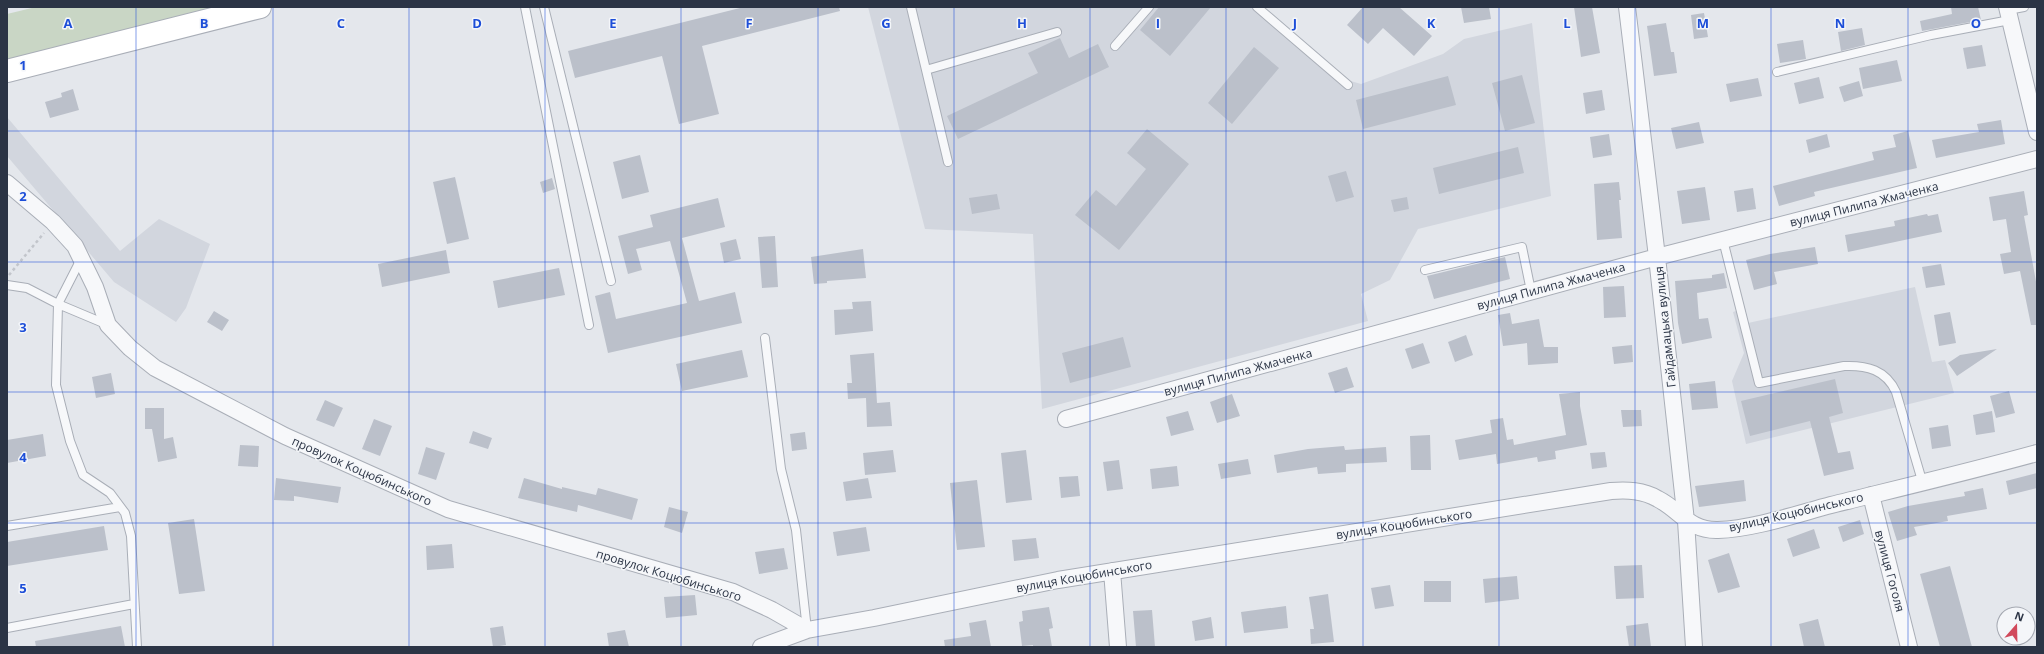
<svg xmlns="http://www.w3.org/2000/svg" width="2044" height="654" font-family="'Open Sans',sans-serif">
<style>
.built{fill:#d2d6de}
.green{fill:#c9d6c5}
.building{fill:#bbc0ca}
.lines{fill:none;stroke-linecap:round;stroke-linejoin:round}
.lane-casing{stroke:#a9aeb7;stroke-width:10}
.street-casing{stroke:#a9aeb7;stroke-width:18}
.secondary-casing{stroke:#a9aeb7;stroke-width:24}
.path{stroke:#c2c5cb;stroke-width:2.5;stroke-dasharray:3 3;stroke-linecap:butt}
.lane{stroke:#f7f8fa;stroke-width:8}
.street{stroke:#f7f8fa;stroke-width:16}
.secondary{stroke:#fff;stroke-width:22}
.grid{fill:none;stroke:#1d4ed8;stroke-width:1;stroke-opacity:0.55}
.labels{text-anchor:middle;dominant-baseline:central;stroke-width:3;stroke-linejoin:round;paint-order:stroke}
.street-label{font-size:12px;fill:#2b3445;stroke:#f4f6f9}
.grid-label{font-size:13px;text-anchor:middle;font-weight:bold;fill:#1d4ed8;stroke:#f4f6f9;stroke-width:3;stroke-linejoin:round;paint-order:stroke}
</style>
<rect width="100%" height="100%" fill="#e4e7ec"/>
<path class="built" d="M868,7h395l84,73 14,4 82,-30 21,-15 68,-16 19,173 -133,33 -28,51 -29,14 7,27 -326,88 -9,-175 -108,-5z
M7,117l113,134 39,-32 51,25 -24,64 -10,14 -62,-40 -107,-126z
M1915,287l17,75 13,-2 9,33 -208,51 -14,-63 12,-28 -11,-41 12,-4 3,15z"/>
<path class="green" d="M36,7h179l-208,54v-47z"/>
<path class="building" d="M744,7h95l1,4 -138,35 17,68 -40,10 -17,-68 -87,22 -7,-27z
M1159,7h52l-41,49 -30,-26z
M1363,7h36l33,29 -18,20 -31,-28 -15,16 -21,-19z
M1461,7h28l2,12 -27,4z
M1574,7h18l8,46 -19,4z
M1951,7h27l3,13 -59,11 -2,-10 32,-7z
M1704,13l4,24 -14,2 -3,-24z
M1666,23l5,29h3l3,21 -23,3 -7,-50z
M1862,28l3,17 -24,6 -3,-19z
M1060,38l9,20 29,-14 11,23 -151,72 -11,-23 91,-43 -10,-20z
M1803,40l3,19 -26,4 -3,-19z
M1982,45l4,21 -19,3 -4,-21z
M1254,47l25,21 -47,56 -24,-21z
M1897,60l5,21 -39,8 -4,-21z
M1522,75l13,48 -30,8 -13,-48z
M1448,76l8,29 -93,24 -7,-29z
M1819,77l5,21 -25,6 -5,-21z
M1758,78l4,18 -32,6 -4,-18z
M1859,81l4,15 -19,6 -5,-15z
M73,89l6,21 -29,8 -5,-16 17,-5 -1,-4z
M1602,90l3,20 -19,4 -3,-21z
M2001,120l4,24 -69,14 -4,-18 47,-8 -2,-8z
M1699,122l5,21 -28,6 -5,-21z
M1147,129l42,35 -70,86 -44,-35 21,-25 20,16 30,-37 -19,-16z
M1908,131l9,37 -103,24 1,4 -36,10 -6,-20 101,-26 -2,-8 24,-5 -3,-12z
M1609,134l3,21 -19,3 -3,-21z
M1827,134l3,13 -21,6 -3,-13z
M1518,147l6,26 -85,21 -6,-26z
M640,155l9,37 -27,7 -9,-37z
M1346,171l8,26 -18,5 -8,-26z
M455,177l14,62 -22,5 -14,-62z
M552,178l3,11 -12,4 -3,-11z
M1619,182l2,18h-2l3,38 -25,2 -3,-56z
M1705,187l5,33 -28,4 -5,-33z
M1753,188l3,21 -19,3 -3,-21z
M2024,191l4,24 -4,1 13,71v38h-6l-11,-54 -16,3 -4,-20 11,-2 -5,-33 -13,2 -4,-24z
M997,194l3,15 -28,5 -3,-16z
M1407,197l2,12 -15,3 -3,-12z
M718,198l7,29 -43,11 17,63 36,-9 7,31 -134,30 -13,-57 15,-4 6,27 71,-16 -17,-62 -34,8 6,21 -14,4 -10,-38 35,-9 -3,-12z
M1927,214l1,2 10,-2 4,18 -94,20 -3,-17 50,-9 -1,-5z
M775,236l3,51 -16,1 -4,-51z
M736,239l5,20 -17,4 -4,-20z
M1815,247l3,17 -44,8 3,12 -23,6 -8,-30 24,-6z
M863,249l3,29 -39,3v2l-13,1 -3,-27z
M446,250l4,23 -68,14 -4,-23z
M1505,257l5,22 -76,20 -7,-23z
M1941,264l4,21 -19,3 -4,-21z
M559,268l6,27 -67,13 -5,-27z
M1724,273l3,15 -30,5 2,26 9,-1 4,20 -30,6 -4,-21 -3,-42 37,-3v-3z
M1624,286l2,31 -22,1 -1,-31z
M871,301l2,30 -38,4 -1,-25 19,-1 -1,-7z
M214,311l15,9 -7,11 -15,-9z
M1950,312l6,31 -17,3 -5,-31z
M1510,313l2,11 27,-5 5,28h14v16l-30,2 -1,-22 -24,3 -5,-31z
M1466,335l7,20 -18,7 -7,-20z
M1123,337l8,30 -61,16 -8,-30z
M1423,343l7,20 -18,6 -7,-20z
M1632,345l1,17 -19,2 -2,-17z
M1997,349l-40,27 -9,-13 12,-8z
M742,350l6,27 -66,14 -6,-27z
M874,353l3,50 13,-1 2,24 -25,1 -1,-29 -18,1 -1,-16h5l-2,-28z
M1347,367l7,20 -19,6 -7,-20z
M111,373l4,21 -19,4 -4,-21z
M1835,379l8,34 -14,4 9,36 12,-2 4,18 -30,7 -14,-55 -60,15 -9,-35z
M1715,381l3,27 -26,2 -3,-26z
M2009,391l6,22 -19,5 -6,-22z
M1580,392v14l7,39 -32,6 1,8 -18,3 -1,-5 -40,7 -1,-10 -37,6 -4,-20 37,-7 -2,-13 13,-2 4,22 6,-1 1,6 52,-10 -7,-41z
M1232,394l8,22 -23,7 -7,-21z
M325,400l18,8 -9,19 -18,-7z
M145,408h19v31l9,-2 4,21 -19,4 -6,-33h-7z
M1621,410h20l1,16 -19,1z
M1188,411l6,19 -23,6 -5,-19z
M1992,411l3,21 -19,3 -3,-20z
M374,419l18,7 -12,30 -18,-7z
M1948,425l3,21 -19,3 -3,-21z
M473,431l19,7 -4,11 -19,-6z
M805,432l2,17 -15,2 -2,-17z
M43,434l3,22 -39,7v-23z
M1430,435l1,35h-20l-1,-34z
M240,445l19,1 -1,21 -20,-1z
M1344,446l1,4 41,-3 1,15 -41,2v8l-28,2 -1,-7 -40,6 -3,-18 34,-6z
M426,447l19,6 -9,27 -18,-6z
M893,450l3,22 -31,3 -2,-22z
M1026,450l6,50 -26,3 -5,-50z
M1605,452l2,15 -15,2 -2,-16z
M1248,459l3,15 -30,5 -3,-15z
M1119,460l4,29 -16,2 -4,-29z
M1177,466l2,20 -27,3 -2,-20z
M2037,473v15l-28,7 -3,-14z
M1078,476l2,20 -19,2 -2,-21z
M276,478l65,9 -3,16 -44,-7v5l-20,-1z
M524,478l38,11v-2l34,8 2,-7 40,11 -6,21 -54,-15 -1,7 -59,-14z
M868,478l4,20 -26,3 -3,-19z
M977,480l8,67 -28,3 -7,-67z
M1744,480l2,21 -47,6 -4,-21z
M1983,488l4,21 -40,7 1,5 -34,6 3,8 -20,6 -9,-29 20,-6 57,-10 -1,-4z
M669,507l19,5 -6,21 -18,-6z
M194,519l11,72 -26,3 -11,-71z
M1860,520l4,14 -21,8 -5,-15z
M104,526l4,24 -101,16v-24z
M866,527l4,24 -33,5 -4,-24z
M1814,529l6,19 -27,9 -6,-18z
M1036,538l3,20 -25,3 -2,-21z
M452,544l2,24 -27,2 -1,-24z
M784,548l4,21 -29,5 -4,-22z
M1729,553l11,34 -22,6 -10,-33z
M1642,565l2,33 -28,1 -2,-33z
M1950,566l22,81h-32l-20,-73z
M1517,576l2,23 -34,4 -2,-24z
M1424,581h27v21h-27z
M1390,585l4,21 -19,3 -4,-21z
M1328,594l6,48 -23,2 -1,-15h4l-5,-32z
M695,595l2,20 -31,3 -2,-21z
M1286,606l2,22 -44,5 -3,-21z
M1049,607l4,21 -4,1 3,18h-19v-2l-11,1 -3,-24 4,-1 -1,-10z
M1152,610l3,37h-19l-3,-36z
M1211,617l3,21 -19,3 -3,-20z
M1818,619l7,28h-21l-5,-23z
M986,620l5,27h-46l-1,-7 27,-4 -2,-13z
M1648,623l3,24h-22l-3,-21z
M121,626l4,21h-89l-1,-6z
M503,626l3,19 -13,2 -3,-19z
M625,630l4,17h-20l-2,-14z"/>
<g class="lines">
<g class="lane-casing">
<path id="lane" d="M525,7l64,318
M544,7l67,274
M911,7l37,155
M1257,7l91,78
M2008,10l16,-3
M1115,46l34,-39
M926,70l131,-38
M1777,72l154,-37 79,-15
M1723,240l36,143 85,-17c23,-1 42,4 52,26l27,92
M81,259l-23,45 -2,81 14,56 13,34 27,18 15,20 6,23 6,111
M1425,270l97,-23 9,44
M7,285l20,3 31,16 50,21
M765,338l16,131 15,61 11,100
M7,526l113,-19
M7,628l127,-24"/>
</g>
<g class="street-casing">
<path id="street" d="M1627,7l30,250 29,264 8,126
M2007,7l30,125
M7,183l46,39 22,24 20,41 13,38 22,23 25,20 130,68 163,73 285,83 39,18 35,20
M1066,419l591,-162 380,-98
M1871,495l38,152
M1112,571l6,76
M761,647l46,-17 67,-12 184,-38 553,-89c16,-1 32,-1 47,8 22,11 31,32 60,31 35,-1 79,-16 113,-25 69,-17 137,-33 206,-52"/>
</g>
<g class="secondary-casing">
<path id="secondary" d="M7,71l253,-64"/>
</g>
<path class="path" d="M9,275l35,-42"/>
<use href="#lane" class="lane"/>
<use href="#street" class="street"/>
<use href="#secondary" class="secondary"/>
</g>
<path class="grid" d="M136,7v640M273,7v640M409,7v640M545,7v640M681,7v640M818,7v640M954,7v640M1090,7v640M1226,7v640M1363,7v640M1499,7v640M1635,7v640M1771,7v640M1908,7v640M7,131h2030M7,262h2030M7,392h2030M7,523h2030"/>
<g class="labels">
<g class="street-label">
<text transform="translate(1864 204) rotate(-14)">вулиця Пилипа Жмаченка</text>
<text transform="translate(1551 286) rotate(-15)">вулиця Пилипа Жмаченка</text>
<text transform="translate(1665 327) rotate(-96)">Гайдамацька вулиця</text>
<text transform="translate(1238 372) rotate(-15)">вулиця Пилипа Жмаченка</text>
<text transform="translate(362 471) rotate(24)">провулок Коцюбинського</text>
<text transform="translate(1796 512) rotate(-13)">вулиця Коцюбинського</text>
<text transform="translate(1404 524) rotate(-9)">вулиця Коцюбинського</text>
<text transform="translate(1890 571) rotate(75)">вулиця Гоголя</text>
<text transform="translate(669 575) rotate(17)">провулок Коцюбинського</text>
<text transform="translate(1084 576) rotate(-10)">вулиця Коцюбинського</text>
</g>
</g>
<g class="grid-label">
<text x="68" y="28">A</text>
<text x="204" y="28">B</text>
<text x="341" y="28">C</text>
<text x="477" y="28">D</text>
<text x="613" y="28">E</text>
<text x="749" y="28">F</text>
<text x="886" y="28">G</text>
<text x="1022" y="28">H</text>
<text x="1158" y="28">I</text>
<text x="1295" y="28">J</text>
<text x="1431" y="28">K</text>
<text x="1567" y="28">L</text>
<text x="1703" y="28">M</text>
<text x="1840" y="28">N</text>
<text x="1976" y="28">O</text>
<text x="23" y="70">1</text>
<text x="23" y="201">2</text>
<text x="23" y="332">3</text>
<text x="23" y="462">4</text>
<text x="23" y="593">5</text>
</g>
<rect width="2044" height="654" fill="none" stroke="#2b3445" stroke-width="16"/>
<g transform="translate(2016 626) rotate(20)"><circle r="19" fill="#f4f6f9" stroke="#a4a8b1"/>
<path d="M0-3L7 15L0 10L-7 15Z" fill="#d1495b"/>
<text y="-6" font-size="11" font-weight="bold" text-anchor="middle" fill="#2b3445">N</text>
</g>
</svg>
